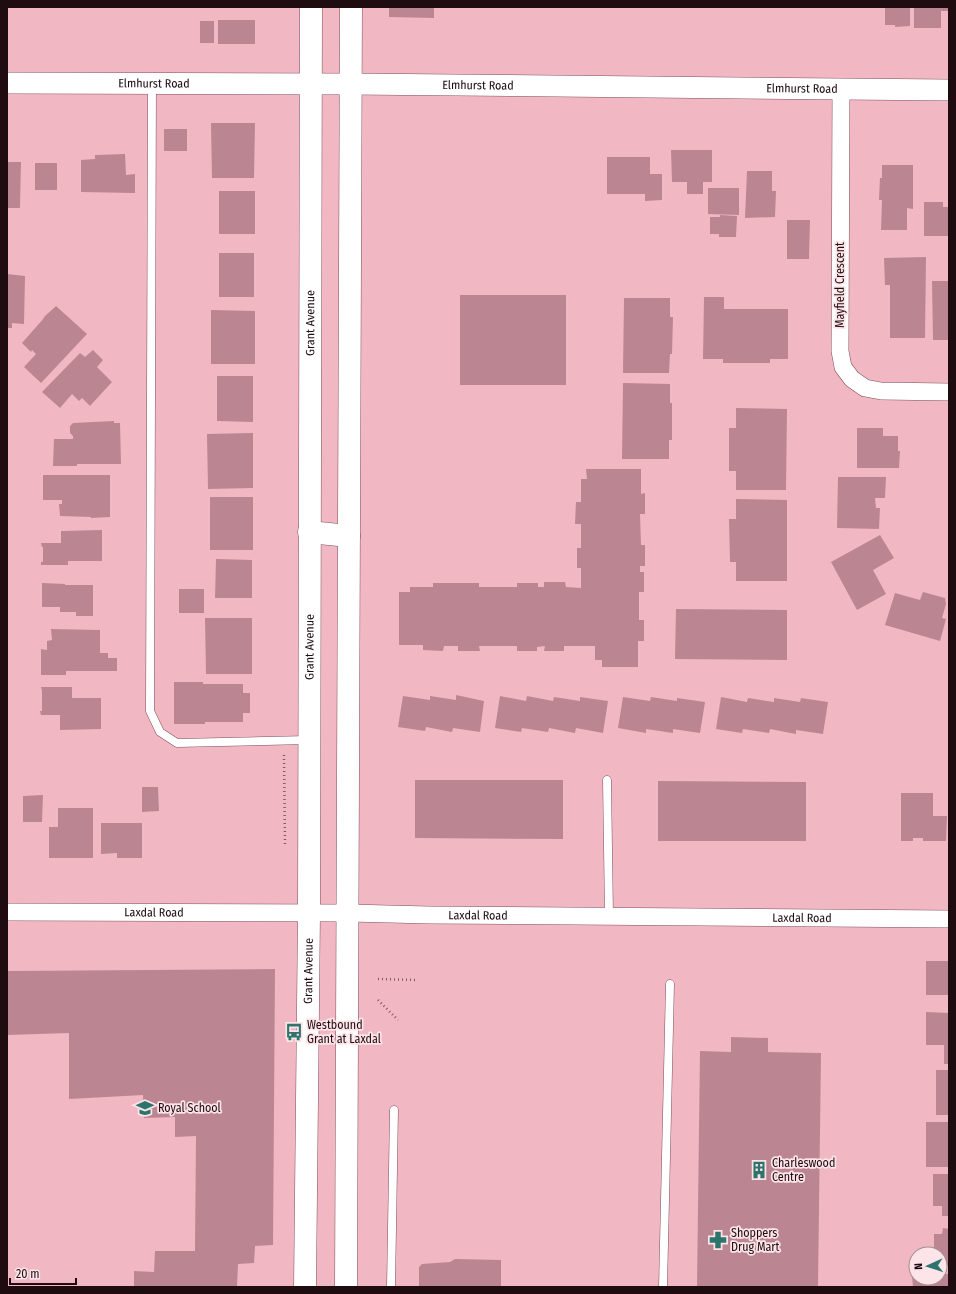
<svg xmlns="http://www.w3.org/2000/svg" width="956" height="1294" font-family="'Fira Sans Condensed',sans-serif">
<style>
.building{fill:#bb8691}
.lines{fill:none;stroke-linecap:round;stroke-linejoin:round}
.service-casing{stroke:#7f4f5a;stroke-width:9}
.minor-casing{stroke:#7f4f5a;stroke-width:18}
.tertiary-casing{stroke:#7f4f5a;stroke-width:22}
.secondary-casing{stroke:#7f4f5a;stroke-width:23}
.path{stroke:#805b64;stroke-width:2.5;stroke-dasharray:1 3;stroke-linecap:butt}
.service{stroke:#fff;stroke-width:8}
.minor{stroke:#fff;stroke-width:17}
.tertiary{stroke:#fff;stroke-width:21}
.secondary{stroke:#fff;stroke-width:22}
.labels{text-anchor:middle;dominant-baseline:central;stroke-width:3.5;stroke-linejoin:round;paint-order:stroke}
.street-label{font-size:12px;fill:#1f0c11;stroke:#fce4e8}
.poi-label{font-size:12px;fill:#1f0c11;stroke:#fce4e8;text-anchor:start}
</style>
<rect width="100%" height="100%" fill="#f1b8c4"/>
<path class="building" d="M389,7h45v11l-45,-1z
M885,7h25v19l-15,1v-2h-10z
M914,7h35v4h-8v17h-27z
M218,20h37v24h-37z
M200,21h14v22h-14z
M211,123h44l-1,55h-42z
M164,129h23v22h-23z
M671,150h41v32h-9v12h-16v-12h-15z
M125,154l1,21 9,-1v19l-54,-1v-32l14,-1v-4z
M607,157h43v17h12v26l-17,1v-7h-38z
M7,162h14l-1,46h-13z
M35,163h22v27h-22z
M882,165h31v44l-6,-1v22h-26l1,-30h-3l1,-22h2z
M747,171h25v20h4l-1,26 -30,1z
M708,188h31v27l-31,-1z
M219,191h36v43h-36z
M924,202h19v5h6v29h-25z
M720,215l17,1 -1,21h-17v-3h-9v-17h10z
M787,220h23l-1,39h-22z
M219,253h35v44h-35z
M926,257l-1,81h-35v-53h-5l-1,-27z
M7,274l18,2 -1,48 -12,-1v5h-5z
M932,281h17v59h-16z
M460,295h106v90h-106z
M704,297h20v12h64v50h-18v4h-47v-4h-20z
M624,298h46v19h3l-1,37h-2l-1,19h-46z
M56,306l31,28 -46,49 -17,-16 12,-13 -4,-4 -1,2 -9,-9 22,-25v-1z
M211,310l44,1v53h-44z
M93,350l10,10 -6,7 15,15 -22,24 -8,-8 -3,3 -7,-7 -12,14 -18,-16 38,-39 5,4z
M217,376h36v46l-36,-1z
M623,383l47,1v19h2v37h-3v19h-47z
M736,408l51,1 -1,81h-50v-19h-7v-43h7z
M114,421v2h6l1,41h-44v2h-24l1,-27h19v-3l-3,-3v-7l3,-3z
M857,428h26v8h15v15h2l-1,17h-42z
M253,433v55l-45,1 -1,-55z
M586,469h55v25l4,-1v21h-5l1,31h4v21h-5v6h4v20h-5v28h5v21h-6v26h-36v-7h-7v-14h-31v5h-20l1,-5 -8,1v4h-20v-5h-38l1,5h-22v-5h-14l-1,5 -20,-1v-5h-24v-53h11v-5h23v-4h46v4h38v-4h21v4h6v-5h21l1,5 15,1v-20h-4v-20h4v-24h-6l1,-22h5v-23h6z
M43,475h67v42l-19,1v-1l-31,-1 -1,-12h3v-4h-19z
M838,477h48l-1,21h-10l1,10h4l-1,21 -42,-1z
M210,497h43v53h-43z
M736,499l51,1v81h-51v-19h-6l-1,-43h7z
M102,530v31h-34v4h-27v-3h2v-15h-1l-1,-4h20v-12z
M880,535l14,23 -21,12 13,24 -29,16 -26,-48z
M216,559l36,1v38h-37z
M42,583l23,1v1h28v31h-17v-4h-16v-5h-18z
M179,589h25v24h-25z
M923,592l22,6 1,6 -4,14 4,1 -6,22 -55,-16 10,-32 25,7z
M676,609l111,1v50l-112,-1z
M205,618h47v56h-46z
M51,629l49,1v23h8v5h9v13h-51v4h-25v-26l6,1v-9l5,-1z
M174,682h29v2h40v9h7v20h-7v9h-38v2h-31z
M41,687h31v11h29v31l-41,1v-15h-19l-1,-4h2v-20z
M456,695l28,6 -4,31 -27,-4 -1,4 -26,-5 -1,4 -27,-4 5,-31 27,4v-4l26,4z
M500,696l26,5 1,-5 26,5 1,-4 26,4v-4l28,4 -5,32 -27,-5 -1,5 -26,-5 -1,4 -26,-4 -1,4 -26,-4z
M623,697l27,4 1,-4 26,4v-3l28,4 -5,31 -27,-4v4l-27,-4v4l-28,-5z
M721,697l26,5 1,-4 26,4v-4l26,4 1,-4 27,4 -5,32 -27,-4v4l-26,-5 -1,4 -26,-4 -1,4 -26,-4z
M415,780h148v59l-148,-1z
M658,781l148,1v59h-148z
M142,787h16l1,24 -17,1z
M901,793h32v23h14l-1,25h-23v-3h-10v3h-12z
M43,795l-1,27h-19v-26z
M58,808h35v50h-44v-31h9z
M101,823h41v35h-25v-5l-16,1z
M926,961h23v34h-23z
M275,969l-2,276 -18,1 -1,17 -16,1 -1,23h-103v-16l20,1 1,-21h40l1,-115 -21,1v-20l-31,1 -1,-23 -74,4v-66l-62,2v-64z
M926,1012l23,1v51h-5v-19h-18z
M731,1037l37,1v14l53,1 -3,234h-121l3,-236 31,1z
M936,1070h13v45h-13z
M926,1122h23v45h-23z
M933,1174h16v42h-7v-10h-9z
M943,1228l6,1v37h-9v-12h-6v-20h8z
M455,1259l46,1v27h-82v-20l3,-3 28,-2z
M940,1274h9v13h-36l-1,-11h4v2h24z"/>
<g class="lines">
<g class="service-casing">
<path id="service" d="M152,83l-2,628 10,21 17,11 131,-3
M607,780l2,136
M391,1287l3,-177
M663,1287l7,-303"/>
</g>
<g class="minor-casing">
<g id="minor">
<path d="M841,88l-1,263 3,16 9,12 13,9 16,3 68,1"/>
<path id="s1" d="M7,912l342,1 80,2 520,4"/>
</g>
</g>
<g class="tertiary-casing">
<g id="tertiary">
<path id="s2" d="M7,83l343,1 599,6"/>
</g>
</g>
<g class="secondary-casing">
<g id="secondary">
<path d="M309,532l40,4"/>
<path id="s3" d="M305,1287l4,-374 2,-906"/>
<path d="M346,1287l5,-1280"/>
</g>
</g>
<path class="path" d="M284,755l1,89
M378,979l40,1
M378,1000l20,20"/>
<use href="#service" class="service"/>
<use href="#minor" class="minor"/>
<use href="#tertiary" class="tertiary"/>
<use href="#secondary" class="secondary"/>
</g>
<defs>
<g id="bus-bare" transform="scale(1.38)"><path d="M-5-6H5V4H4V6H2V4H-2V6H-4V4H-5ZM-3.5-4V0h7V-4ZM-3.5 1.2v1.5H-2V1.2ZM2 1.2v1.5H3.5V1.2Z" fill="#2c746c" stroke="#fce4e8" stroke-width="2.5" paint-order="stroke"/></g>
<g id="school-bare" transform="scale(1.38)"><path d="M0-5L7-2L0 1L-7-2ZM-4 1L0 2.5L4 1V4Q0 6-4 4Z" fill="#2c746c" stroke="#fce4e8" stroke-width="2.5" paint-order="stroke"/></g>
<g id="building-bare" transform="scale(1.38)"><path d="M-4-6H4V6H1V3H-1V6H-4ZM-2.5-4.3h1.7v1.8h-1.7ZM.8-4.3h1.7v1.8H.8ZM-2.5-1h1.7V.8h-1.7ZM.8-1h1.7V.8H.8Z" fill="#2c746c" stroke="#fce4e8" stroke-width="2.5" paint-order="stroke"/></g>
<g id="pharmacy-bare" transform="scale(1.38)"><path d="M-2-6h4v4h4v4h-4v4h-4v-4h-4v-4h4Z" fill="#2c746c" stroke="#fce4e8" stroke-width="2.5" paint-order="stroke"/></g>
</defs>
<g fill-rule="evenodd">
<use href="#bus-bare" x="294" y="1032"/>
<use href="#school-bare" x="145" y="1108"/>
<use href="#building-bare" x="759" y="1170"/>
<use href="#pharmacy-bare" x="718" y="1240"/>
</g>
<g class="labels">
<g class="street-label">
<text stroke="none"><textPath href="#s2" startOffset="147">Elmhurst Road</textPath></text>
<text stroke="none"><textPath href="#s2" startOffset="471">Elmhurst Road</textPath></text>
<text stroke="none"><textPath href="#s2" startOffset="795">Elmhurst Road</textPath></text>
<text transform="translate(840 285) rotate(-90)">Mayfield Crescent</text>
<text stroke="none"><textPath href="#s3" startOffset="964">Grant Avenue</textPath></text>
<text stroke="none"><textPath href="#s3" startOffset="640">Grant Avenue</textPath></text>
<text stroke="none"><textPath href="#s1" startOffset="147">Laxdal Road</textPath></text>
<text stroke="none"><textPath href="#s1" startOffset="471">Laxdal Road</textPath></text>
<text stroke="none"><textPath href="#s1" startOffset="795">Laxdal Road</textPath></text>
<text stroke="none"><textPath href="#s3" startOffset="316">Grant Avenue</textPath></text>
</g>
<g class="poi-label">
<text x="307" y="1025">Westbound<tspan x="307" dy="14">Grant at Laxdal</tspan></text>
<text x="158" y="1108">Royal School</text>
<text x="772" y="1163">Charleswood<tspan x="772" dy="14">Centre</tspan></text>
<text x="731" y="1233">Shoppers<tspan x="731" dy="14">Drug Mart</tspan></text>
</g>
</g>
<rect width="956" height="1294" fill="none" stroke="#1f0c11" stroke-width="16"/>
<g transform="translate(928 1266) rotate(267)"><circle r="19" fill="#fce4e8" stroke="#a48e92"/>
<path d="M0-3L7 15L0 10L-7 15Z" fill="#2c746c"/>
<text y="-6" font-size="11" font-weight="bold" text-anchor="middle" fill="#1f0c11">N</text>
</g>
<path d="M10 1278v6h66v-6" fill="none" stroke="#1f0c11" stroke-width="2"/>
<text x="16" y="1278" font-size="12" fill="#1f0c11" stroke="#fce4e8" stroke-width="3" paint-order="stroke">20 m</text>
</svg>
